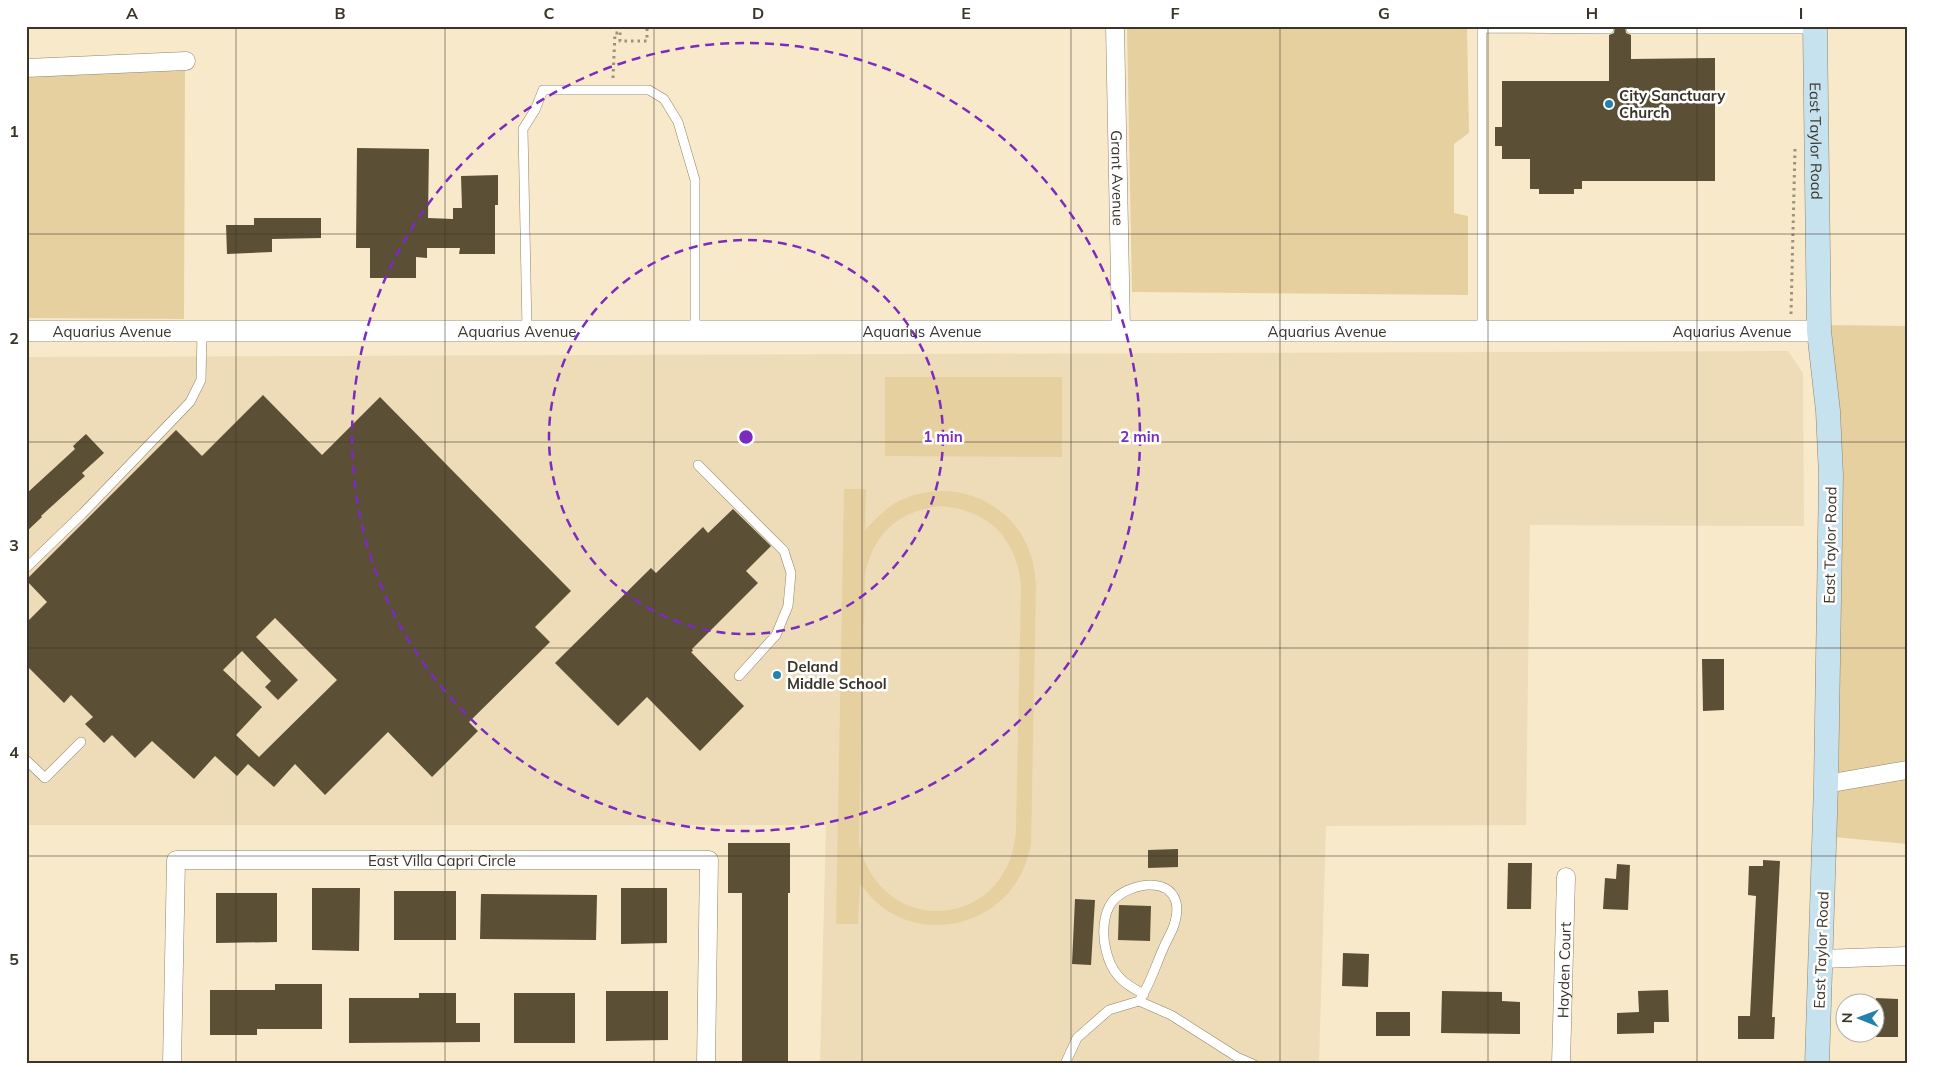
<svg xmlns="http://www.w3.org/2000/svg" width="1933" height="1090" font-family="Mulish,sans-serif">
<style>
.built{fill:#eddcb7}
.green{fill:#e7d0a0;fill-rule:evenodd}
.building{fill:#5b4f35;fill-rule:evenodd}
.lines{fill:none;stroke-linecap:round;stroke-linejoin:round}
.service-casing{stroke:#918468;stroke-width:10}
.minor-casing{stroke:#918468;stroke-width:19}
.tertiary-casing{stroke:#918468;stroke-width:22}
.secondary-casing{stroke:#918468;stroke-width:25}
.path{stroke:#9c917b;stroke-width:3;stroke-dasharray:2.5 4;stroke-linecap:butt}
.service{stroke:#fff;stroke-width:9}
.minor{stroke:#fff;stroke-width:18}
.tertiary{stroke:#fff;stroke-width:21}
.secondary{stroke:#c7e2ef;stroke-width:24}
.grid{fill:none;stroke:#3b3529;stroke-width:1;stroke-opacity:0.55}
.ring{fill:none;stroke:#7b2cbf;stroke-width:2.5;stroke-dasharray:9 6}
.poi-dot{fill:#2182ad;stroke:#fff;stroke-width:2}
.labels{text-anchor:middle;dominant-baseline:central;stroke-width:5;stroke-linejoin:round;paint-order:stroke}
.poi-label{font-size:15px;font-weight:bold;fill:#3b3529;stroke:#fff;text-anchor:start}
.street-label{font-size:15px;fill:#3b3529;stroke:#fff}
.centre{fill:#7b2cbf;stroke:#fff;stroke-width:2.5}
.ring-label{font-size:15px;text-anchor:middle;font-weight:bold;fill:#7b2cbf;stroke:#fff;stroke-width:5;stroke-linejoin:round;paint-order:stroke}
.neatline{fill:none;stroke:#3b3529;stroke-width:2}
.grid-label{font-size:16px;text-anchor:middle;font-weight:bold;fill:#3b3529}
</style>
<rect width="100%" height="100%" fill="#f8e9ca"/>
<path class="built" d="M1788,351l15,22 1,153 -274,-1 -4,300 -200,1 -7,238h-499l6,-239h-800v-468z"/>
<path class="green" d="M1127,26h340l2,107 -15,11v69l14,3v79l-336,-3z
M185,70l-1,249 -158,-1v-242z
M1828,325l79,1v435l-71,13z
M885,377h177v80l-177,-1z
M844,489h22l-1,41c10,-10 19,-21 32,-28 47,-25 108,-6 130,43 6,13 8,27 9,41l-5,259c-3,10 -5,20 -10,29 -23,46 -82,65 -128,40 -14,-7 -23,-18 -33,-30l-2,40h-22zM941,506c47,4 75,31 80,79l-5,245c-6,100 -135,111 -157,13l6,-269c9,-41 33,-63 76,-68z
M1907,779v65l-73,-7 1,-46z"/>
<path class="building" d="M1615,26h10l1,7 5,2v24l84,-1v123h-133v8h-8v5h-35v-5h-9v-30h-28v-13h-7v-19h7v-46h107v-46l5,-2z
M357,148l72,1 -1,69 25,1v-11h9l-1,-32 37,-1v30h-3v49h-36l1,-6h-33v10l-11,-1v21h-46v-30h-14z
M254,218h67v20l-49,1v13l-45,2 -1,-29h28z
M263,395l59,60 58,-58 191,194 -36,36 15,15 -81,80 9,9 -46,46 -44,-45 -63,63 -30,-31 -21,23 -26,-23 -11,12 -22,-20 -21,23 -42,-38 -17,17 -23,-23 -8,8 -19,-19 8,-7 -22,-22 -7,8 -38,-38v-42l21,-21 -21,-22 150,-150 26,26zM275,618l62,62 -78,77 -23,-22 26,-28 -39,-37 19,-19 29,30 -6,6 13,13 20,-20 -42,-43z
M86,434l18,19 -22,20 3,3 -44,40 1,1 -16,15v-38l49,-45 -2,-3z
M733,509l38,37 -25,25 12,12 -66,66 1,2 -2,1 53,54 -44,45 -53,-54 -29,29 -63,-63 96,-95 5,5 47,-46 5,6z
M1702,659h22v51l-21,1z
M728,843h62v50h-2v171h-46v-171h-14z
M1178,849v18l-30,1v-18z
M1763,860l17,1 -8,156h3l-1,22h-36v-23h12l6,-120 -8,-1 1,-29h14z
M1508,863h24l-1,46h-24z
M1617,864l13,1 -2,45 -25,-1 2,-31 11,1z
M312,888h48l-1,63 -47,-1z
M621,888h46v55l-46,1z
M394,891h62v49h-62z
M216,893h61v49l-61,1z
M481,894l116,1 -1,45 -116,-1z
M1075,899l20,1 -4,65 -19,-1z
M1119,905l32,1 -1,35 -32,-1z
M1343,953l26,1 -1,33 -26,-1z
M275,984h47v45h-65v6h-47v-45h65z
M1668,990l1,32h-15v11l-37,1v-21l22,-1 -1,-21z
M606,991h62v49l-62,1z
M1442,991l60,1v9l18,1v32l-79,-1z
M419,993h37v30h24v19l-131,1v-45h70z
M514,993h61v50h-61z
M1876,998l22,1v38h-22z
M1376,1012h34v24h-34z"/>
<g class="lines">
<g class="service-casing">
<path id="service" d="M1482,28l127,1
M1631,29h184
M527,330l-4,-201 12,-19 8,-20h106l15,9 14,23 17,58v150
M1482,330v-304
M698,465l86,86 7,22 -3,33 -12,29 -37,41
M26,568l57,-55 107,-111 11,-22 1,-49
M26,760l19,18 36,-36
M1139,1001c11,-16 16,-34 24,-52 3,-7 7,-14 10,-21 3,-8 5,-18 3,-26 -8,-27 -50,-18 -64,0 -9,12 -10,33 -6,48 5,23 17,34 38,44
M1065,1064l12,-26 32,-28 30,-9 32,14 66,42 16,7"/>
</g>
<g class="minor-casing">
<g id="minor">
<path id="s1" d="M1115,26l6,304"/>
<path d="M26,68l160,-7"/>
<path d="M1826,784l81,-14"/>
<path d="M1821,959l86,-3"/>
<path id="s2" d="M172,1064l4,-204h533l-3,204"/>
<path id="s3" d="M1561,1064l5,-187"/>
</g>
</g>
<g class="tertiary-casing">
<g id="tertiary">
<path id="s4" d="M26,331h1793"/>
</g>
</g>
<g class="secondary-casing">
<g id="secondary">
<path id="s5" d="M1815,26l4,305 9,80 3,65 -5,308 -9,280"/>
</g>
</g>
<path class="path" d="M620,26v15h27v-15
M613,78l2,-45h5
M1791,314l4,-166"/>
<use href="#service" class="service"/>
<use href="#minor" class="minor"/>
<use href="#tertiary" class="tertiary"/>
<use href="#secondary" class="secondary"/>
</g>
<path class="grid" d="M236,26v1038M445,26v1038M654,26v1038M862,26v1038M1071,26v1038M1280,26v1038M1488,26v1038M1697,26v1038M26,234h1881M26,442h1881M26,648h1881M26,856h1881"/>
<g class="ring">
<circle cx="746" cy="437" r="197"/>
<circle cx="746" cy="437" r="394"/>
</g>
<g class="poi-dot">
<circle cx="1609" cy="104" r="5"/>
<circle cx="777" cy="675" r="5"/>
</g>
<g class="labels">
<g class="poi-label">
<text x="1619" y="95">City Sanctuary<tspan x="1619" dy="17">Church</tspan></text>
<text x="787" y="666">Deland<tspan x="787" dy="17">Middle School</tspan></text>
</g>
<g class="street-label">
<text stroke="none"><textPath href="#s5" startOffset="115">East Taylor Road</textPath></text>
<text stroke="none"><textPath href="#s1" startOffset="152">Grant Avenue</textPath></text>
<text stroke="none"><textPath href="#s4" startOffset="491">Aquarius Avenue</textPath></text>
<text stroke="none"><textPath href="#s4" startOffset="896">Aquarius Avenue</textPath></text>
<text stroke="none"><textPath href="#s4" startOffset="1301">Aquarius Avenue</textPath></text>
<text stroke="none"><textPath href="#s4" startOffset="86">Aquarius Avenue</textPath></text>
<text stroke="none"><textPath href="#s4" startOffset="1706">Aquarius Avenue</textPath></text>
<text transform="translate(1830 545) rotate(-89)">East Taylor Road</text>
<text stroke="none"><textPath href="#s2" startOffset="470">East Villa Capri Circle</textPath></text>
<text transform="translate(1821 950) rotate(-88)">East Taylor Road</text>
<text stroke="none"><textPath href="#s3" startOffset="94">Hayden Court</textPath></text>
</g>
</g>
<circle cx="746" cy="437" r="8" class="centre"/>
<g class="ring-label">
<text x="943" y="442">1 min</text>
<text x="1140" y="442">2 min</text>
</g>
<rect width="1933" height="1090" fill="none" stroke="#ffffff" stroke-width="55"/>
<g transform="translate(1860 1018) rotate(271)"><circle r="24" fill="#ffffff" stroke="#b1aea9"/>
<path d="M0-4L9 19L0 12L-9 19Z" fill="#2182ad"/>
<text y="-8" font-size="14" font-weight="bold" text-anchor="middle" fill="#3b3529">N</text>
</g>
<rect x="28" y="28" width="1878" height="1034" class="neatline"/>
<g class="grid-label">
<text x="132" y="19">A</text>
<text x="340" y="19">B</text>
<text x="549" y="19">C</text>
<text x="758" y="19">D</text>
<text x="966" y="19">E</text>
<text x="1175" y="19">F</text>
<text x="1384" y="19">G</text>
<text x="1592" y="19">H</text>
<text x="1801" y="19">I</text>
<text x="14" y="137">1</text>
<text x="14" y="344">2</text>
<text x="14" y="551">3</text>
<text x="14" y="758">4</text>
<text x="14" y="965">5</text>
</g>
</svg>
